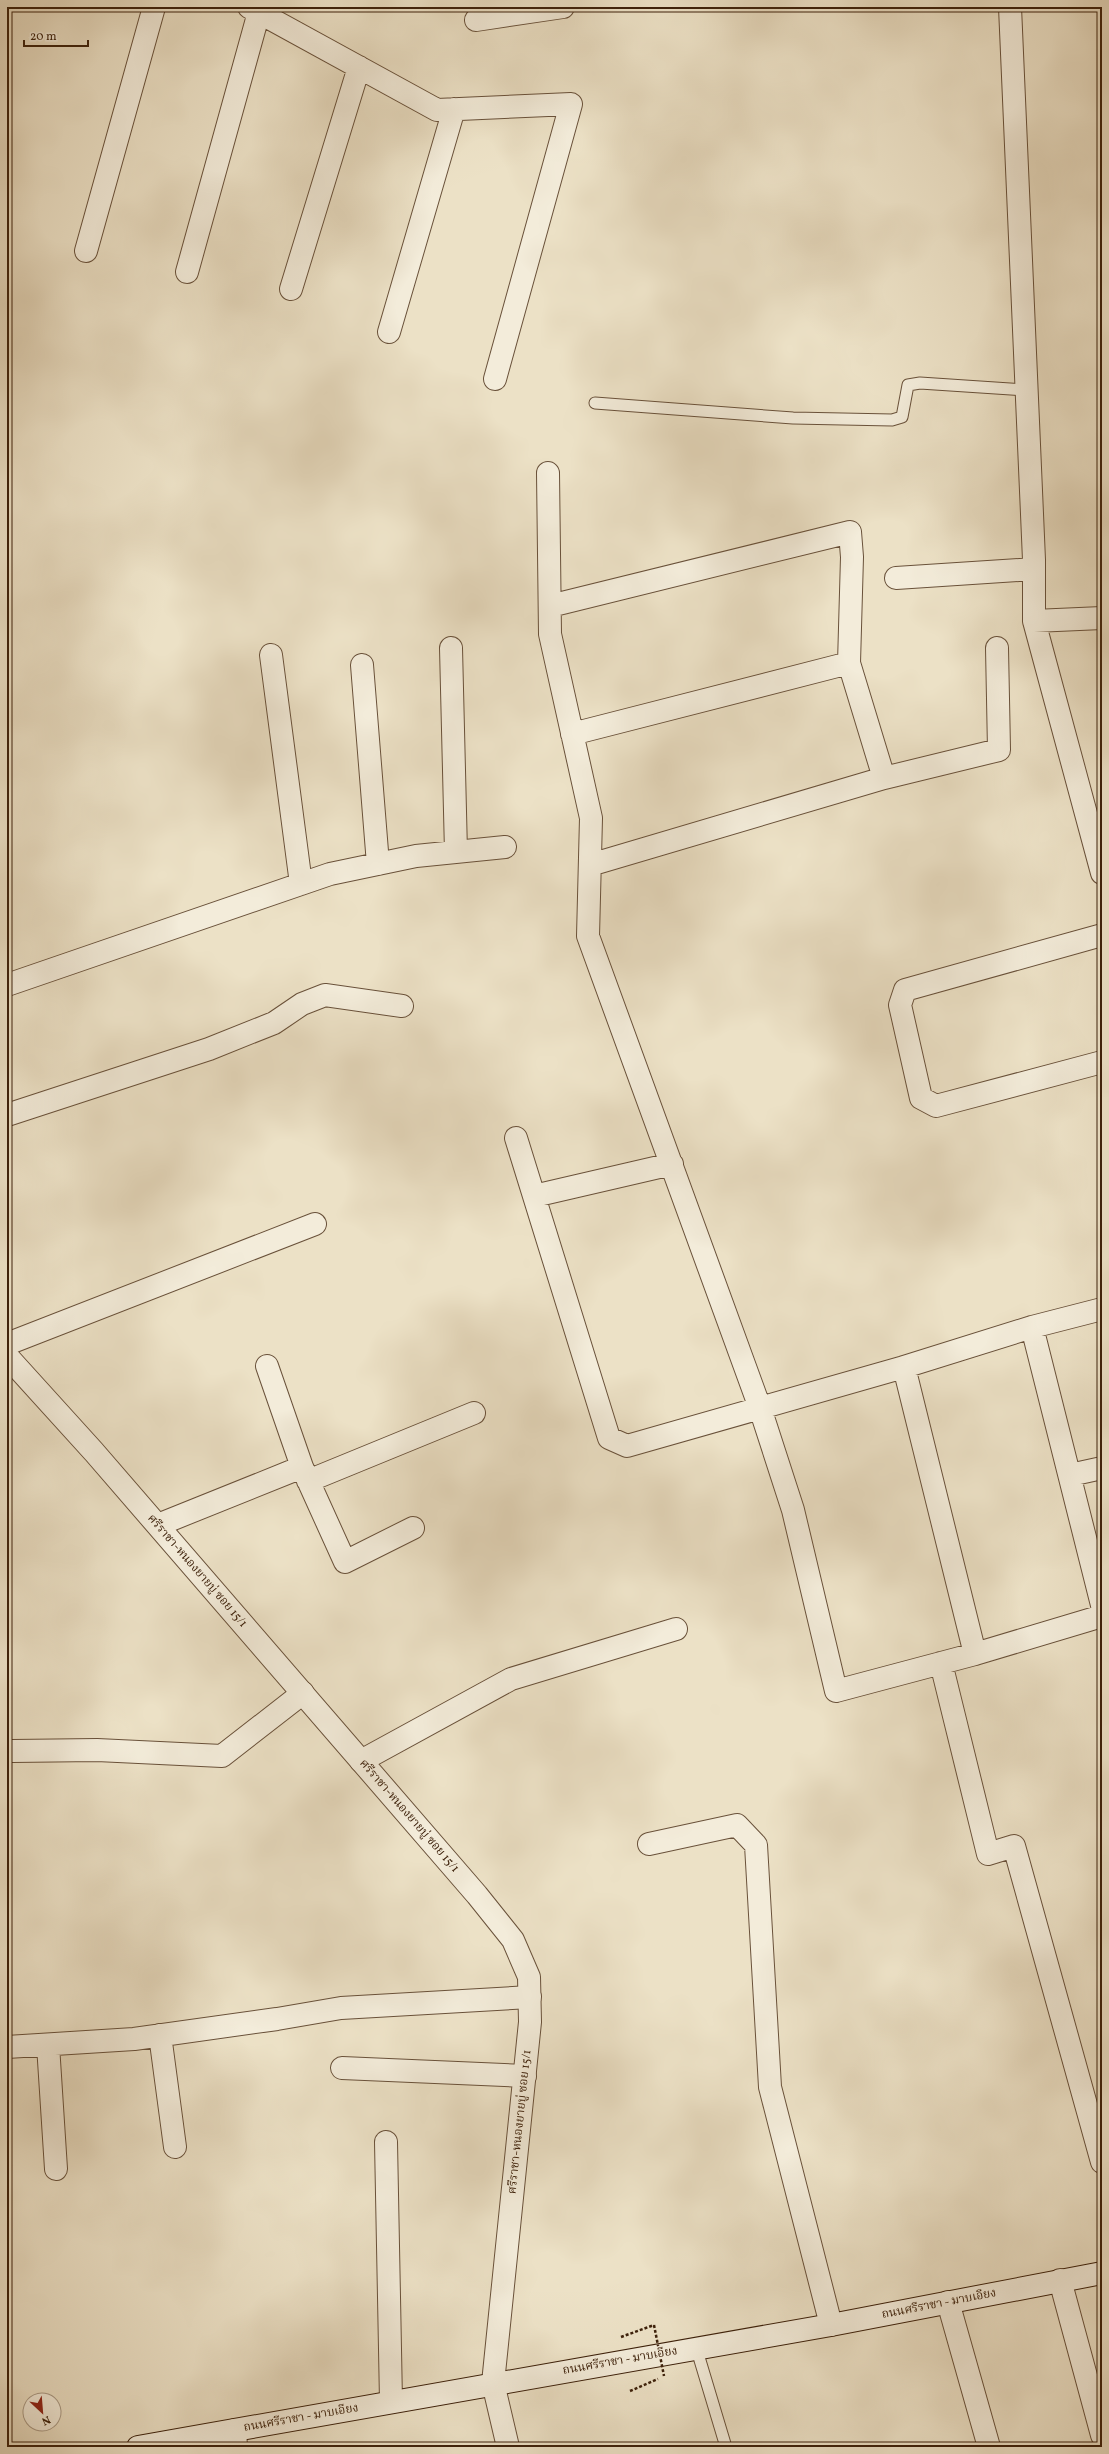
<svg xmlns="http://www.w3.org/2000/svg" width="1109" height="2454" font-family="Vollkorn,'Noto Serif Thai',serif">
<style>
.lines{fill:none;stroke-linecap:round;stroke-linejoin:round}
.service-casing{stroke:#69513a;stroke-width:13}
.minor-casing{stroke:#69513a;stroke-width:24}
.tertiary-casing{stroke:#69513a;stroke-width:24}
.secondary-casing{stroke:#3d210b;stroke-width:24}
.path{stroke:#3d210b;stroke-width:2.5;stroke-dasharray:3 2;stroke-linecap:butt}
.service{stroke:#f3ecda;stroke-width:11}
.minor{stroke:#f3ecda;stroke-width:22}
.tertiary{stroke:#f3ecda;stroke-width:22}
.secondary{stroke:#f3ecda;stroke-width:22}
.path-bridge{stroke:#3d210b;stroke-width:2.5;stroke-dasharray:3 2;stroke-linecap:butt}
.labels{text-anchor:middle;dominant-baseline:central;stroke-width:3;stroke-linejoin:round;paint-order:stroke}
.street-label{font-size:12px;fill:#3d210b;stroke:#f3ecda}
</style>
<rect width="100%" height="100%" fill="#ece1c6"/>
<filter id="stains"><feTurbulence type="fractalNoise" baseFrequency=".005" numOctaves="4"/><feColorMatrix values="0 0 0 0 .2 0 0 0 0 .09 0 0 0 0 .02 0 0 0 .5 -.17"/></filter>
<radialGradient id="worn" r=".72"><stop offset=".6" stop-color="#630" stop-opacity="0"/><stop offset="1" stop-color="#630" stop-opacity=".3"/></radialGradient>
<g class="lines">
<g class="service-casing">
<path id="service" d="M595,403l198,15 99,2 10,-3 6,-32 12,-2 106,7
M696,2347l30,100"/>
</g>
<g class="minor-casing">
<path id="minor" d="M249,7l188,103 134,-6 -76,275
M1010,7l24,553v61l68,252
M476,20l87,-13
M86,251l68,-244
M187,272l72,-260
M291,289l68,-222
M389,332l65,-223
M548,473l2,161 41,184 -3,118 172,472 33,102 43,181 139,-37 127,-38
M896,578l138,-9
M550,606l300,-74 2,25 -3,106 35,115
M1034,621l68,-3
M451,648l5,204
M271,655l30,229
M362,665l16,199
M572,734l277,-71
M590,865l294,-87 115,-28 -2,-102
M1102,935l-197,55 -5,15 21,93 15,8 166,-44
M7,985l323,-111 86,-18 89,-9
M7,1115l202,-66 65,-26 28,-19 23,-9 77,11
M516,1138l93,300 18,8 277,-79 128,-40 70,-18
M534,1196l138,-32
M1032,1327l70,278
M7,1344l308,-120
M267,1366l35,101 43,95 68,-34
M904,1367l71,287
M1070,1475l32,-7
M308,1481l166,-68
M158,1525l144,-58
M941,1663l47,191 26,-8 88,316
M12,1751l85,-1 125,6 81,-63
M361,1761l150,-82 165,-50
M649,1844l88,-19 19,20 14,242 61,238
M160,2035l15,112
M48,2045l8,124
M7,2047l127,-8 143,-20 64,-11 189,-11
M342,2068l183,8
M386,2142l5,259
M1060,2280l42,155
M948,2302l41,145
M493,2383l15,64
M235,2430l1,17"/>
</g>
<g class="tertiary-casing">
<path id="tertiary" d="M7,1356l87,96 383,443 36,45 16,37 1,45 -37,361"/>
</g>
<g class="secondary-casing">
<path id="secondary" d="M138,2447l693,-122 271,-52"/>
</g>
<path class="path" d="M621,2337l33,-12
M630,2391l28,-12"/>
<use href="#service" class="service"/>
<use href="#minor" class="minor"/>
<use href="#tertiary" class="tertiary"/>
<use href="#secondary" class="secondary"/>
<path class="path-bridge" d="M654,2325l10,51"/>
</g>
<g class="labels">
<g class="street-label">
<text transform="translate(197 1571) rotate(49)">ศรีราชา-หนองยายบู่ ซอย 15/1</text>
<text transform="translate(409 1816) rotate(49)">ศรีราชา-หนองยายบู่ ซอย 15/1</text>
<text transform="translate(520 2122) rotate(-84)">ศรีราชา-หนองยายบู่ ซอย 15/1</text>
<text transform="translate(939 2304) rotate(-11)">ถนนศรีราชา - มาบเอียง</text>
<text transform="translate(620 2361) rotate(-10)">ถนนศรีราชา - มาบเอียง</text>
<text transform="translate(301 2418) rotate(-10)">ถนนศรีราชา - มาบเอียง</text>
</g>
</g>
<rect width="1109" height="2454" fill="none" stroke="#ece1c6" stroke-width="24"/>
<rect x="8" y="8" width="1093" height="2438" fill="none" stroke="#3d210b" stroke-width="2"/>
<rect x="12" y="12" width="1085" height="2430" fill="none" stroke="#3d210b"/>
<g transform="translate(42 2412) rotate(154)"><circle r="19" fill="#f3ecda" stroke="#aa9b87"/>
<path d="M0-3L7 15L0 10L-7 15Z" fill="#8f2418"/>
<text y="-6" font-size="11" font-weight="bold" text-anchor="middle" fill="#3d210b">N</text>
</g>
<path d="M24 40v6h64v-6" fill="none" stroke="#3d210b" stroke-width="2"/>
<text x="30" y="40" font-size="12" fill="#3d210b" stroke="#f3ecda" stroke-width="3" paint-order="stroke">20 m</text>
<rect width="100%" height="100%" filter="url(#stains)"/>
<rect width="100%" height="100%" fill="url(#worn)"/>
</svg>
